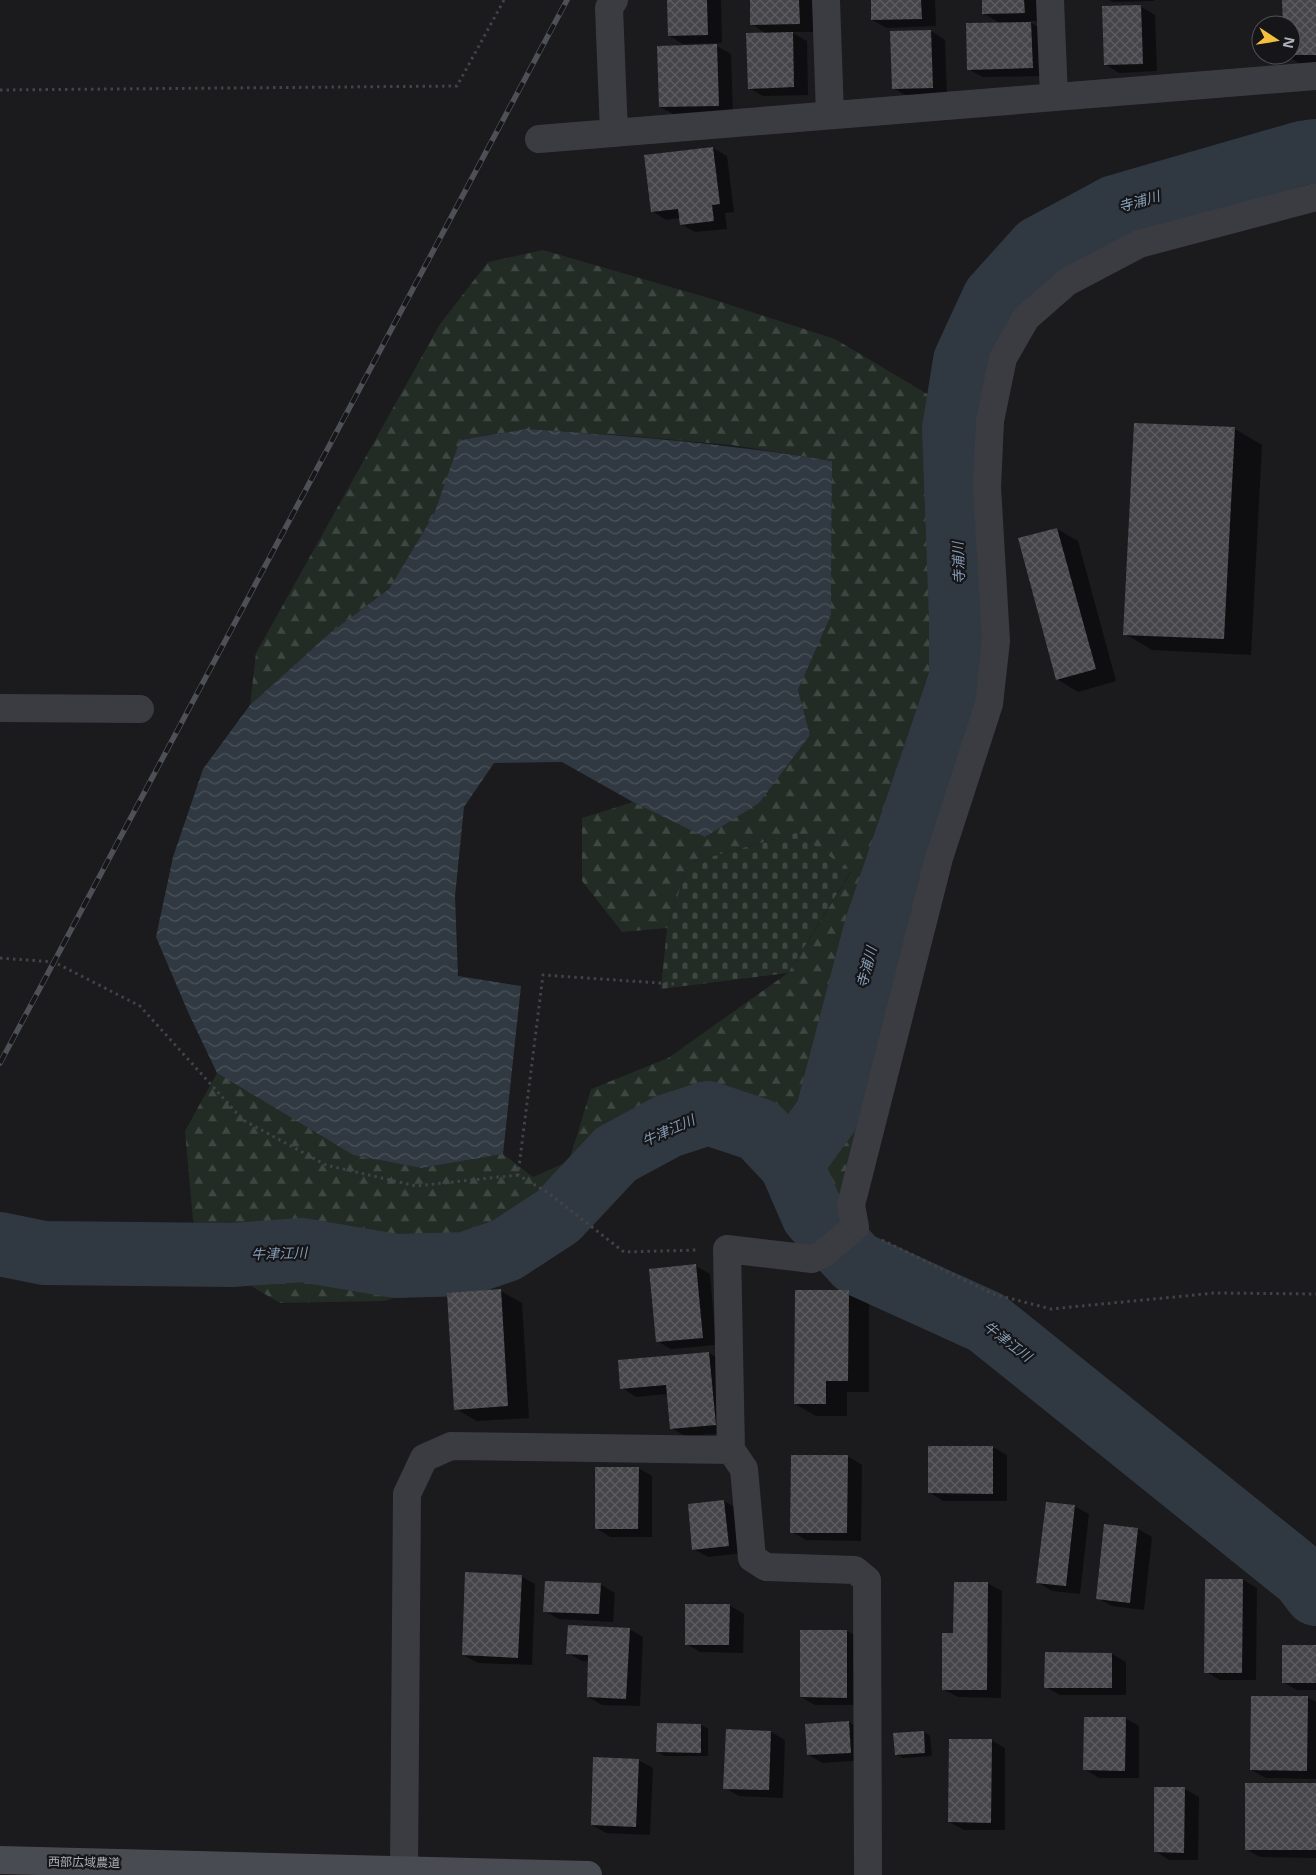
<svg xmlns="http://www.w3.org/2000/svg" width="1316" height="1875" font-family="'Noto Sans','Noto Sans JP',sans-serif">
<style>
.forest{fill:url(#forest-firs)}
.cemetery{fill:url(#cemetery-stones)}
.water{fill:url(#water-waves)}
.shadow{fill:#0007}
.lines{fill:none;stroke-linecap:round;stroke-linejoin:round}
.river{stroke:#303941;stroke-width:64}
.building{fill:url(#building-cross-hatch)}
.path{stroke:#414349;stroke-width:3;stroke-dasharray:2.5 4;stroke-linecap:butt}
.street{stroke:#3b3c42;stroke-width:28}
.secondary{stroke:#494b52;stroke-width:28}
.rail-casing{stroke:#4e5057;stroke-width:5.5}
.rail{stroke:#161518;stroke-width:4;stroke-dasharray:11;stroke-linecap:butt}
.labels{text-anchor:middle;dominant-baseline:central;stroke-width:4.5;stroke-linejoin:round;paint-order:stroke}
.street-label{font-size:12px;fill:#adb1bc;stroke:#161518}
.water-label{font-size:14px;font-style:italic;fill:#859db7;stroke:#161518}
</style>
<defs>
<pattern id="forest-firs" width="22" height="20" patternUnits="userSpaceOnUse" patternTransform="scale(1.25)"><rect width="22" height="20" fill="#222b24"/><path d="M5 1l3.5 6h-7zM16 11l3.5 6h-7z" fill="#3f4742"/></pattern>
<pattern id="cemetery-stones" width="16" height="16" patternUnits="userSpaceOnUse" patternTransform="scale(1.25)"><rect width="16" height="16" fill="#222b24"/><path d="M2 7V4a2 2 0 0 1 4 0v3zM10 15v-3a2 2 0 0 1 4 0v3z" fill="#3f4742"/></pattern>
<pattern id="water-waves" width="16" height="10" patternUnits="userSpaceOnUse" patternTransform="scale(1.25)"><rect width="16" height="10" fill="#303941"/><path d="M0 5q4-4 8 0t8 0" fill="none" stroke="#4b535a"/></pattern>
<pattern id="building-cross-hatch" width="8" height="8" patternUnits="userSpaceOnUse" patternTransform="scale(1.25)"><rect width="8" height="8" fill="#45454a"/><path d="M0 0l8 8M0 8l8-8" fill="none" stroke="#5d5d62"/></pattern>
</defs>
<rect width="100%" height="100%" fill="#1b1a1d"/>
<path class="forest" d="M543,250l166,48 126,41 136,81 12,157 -5,111 -45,121 -92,394 -18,26 -36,-11 -28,-60 -61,-21 -101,56 -65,59 -147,49 -105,2 -34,-20 -53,-62 -8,-90 32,-58 136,82 68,13 82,-14 30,23 36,-16 22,-72 77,-31 120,-85 63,-101 -55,-39 -107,30 -22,65 -45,4 -40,-51v-63l51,-16 73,35 104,-102 -12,-45 33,-75 1,-154 -100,-16 -102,-9 -103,-7 -67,11 -26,74 -45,75 -59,44 -80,72 6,-52 184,-329 48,-62z"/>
<path class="cemetery" d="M796,833l55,38 -63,102 -127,16 6,-61 22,-65z"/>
<path class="water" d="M527,429c103,7 204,15 305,32l-1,154 -33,75 12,45 -51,68 -54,34 -72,-35 -71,-40 -68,1 -30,44 -9,89 3,80 63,10 -18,168 -82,14 -68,-13 -136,-82 -29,-61 -32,-75 17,-80 30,-88 47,-64 80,-72 59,-44 45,-75 26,-74z"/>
<path class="shadow" d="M668,0h53l1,43 -39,1 -14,-8z
M751,0h62l1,32h-23l16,9 1,54 -45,1 -14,-8 18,-54 -15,-10z
M872,0h63l1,26 -49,2 -15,-8z
M983,0h55l1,21h-11l17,10 2,45 -64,1 -15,-8 33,-45 -18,-11z
M1109,0h45v1l-41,1z
M1283,0h33v63h-17l-14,-8h6v-30h-7z
M1104,7h37l14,8 2,56 -38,2 -14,-9z
M931,31l14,9 2,56h-40l-14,-8 -1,-55z
M717,46l14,8 2,60 -58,1 -15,-8z
M713,148l14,8 7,56 -9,1 2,16 -32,3 -14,-8 -1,-6 -14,2 -14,-9z
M1235,429l27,16 -11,210 -99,-5 -27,-16z
M1057,529l21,12 38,140 -38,11 -21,-13z
M696,1266l14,8 6,71 -45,4 -14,-8z
M501,1291l21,12 7,115 -52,3 -21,-12z
M848,1292l21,12v88h-22v24h-31l-21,-12z
M709,1353l14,8 7,72 -45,3 -14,-8 -3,-34 -32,3 -14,-9z
M929,1447h64l14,8v46h-64l-14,-9z
M847,1456l15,9 -1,76 -55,-1 -14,-8z
M638,1468l14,8v61h-42l-14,-9z
M724,1501l14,8 5,44 -35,4 -15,-8z
M1074,1506l15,8 -9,80 -28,-3 -15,-9z
M1138,1529l14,8 -8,73 -32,-4 -15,-8z
M521,1576l14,8 -3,81 -54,-2 -15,-8z
M1243,1580l14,8 -1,92h-36l-14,-8z
M987,1583l15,8 -1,107 -43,-1 -15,-8z
M600,1584l15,9 -2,29 -54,-3 -15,-8z
M729,1605l15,9 -1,39 -43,-1 -14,-8z
M629,1629l14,8 -3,69 -38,-1 -14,-8 1,-35 -7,-1 -14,-8z
M847,1631l14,8v66h-46l-14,-8z
M1316,1646v44h-19l-14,-8z
M1112,1654l14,8v33h-66l-14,-8z
M1307,1697l9,5v77l-50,-1 -15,-8z
M1125,1718l14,8v52h-40l-15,-9z
M849,1722l14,8 2,30 -42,3 -15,-8z
M658,1725h43l7,4v27h-44l-6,-4z
M771,1732l14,8 -2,58 -44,-2 -14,-8z
M924,1732l6,4 2,20 -29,2 -7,-3z
M991,1740l14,8v82h-41l-15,-8z
M638,1760l15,8 -3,67 -44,-2 -14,-8z
M1316,1785v73l-56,-1 -14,-8z
M1185,1789l14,8 -1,63h-29l-14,-9z"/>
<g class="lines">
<path class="river" d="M791,1164l36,-49 49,-187 85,-250v-59l-7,-190 11,-68 29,-63 45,-50 76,-41 187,-54 14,-2
M0,1244l44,9 188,2 70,-5 94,16 69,-2 41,-14 52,-34 58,-62 52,-28 40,-13 51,17 32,34 22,51 43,48 130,59 317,255 13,17"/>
</g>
<path class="building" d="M667,0h40l1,35 -40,1z
M750,0h49l1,24 -50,1z
M871,0h50l1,19 -51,1z
M982,0h42l1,13 -43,1z
M1282,0h34v55h-25v-30h-8z
M1141,5l2,59 -39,1 -2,-59z
M1031,22l2,46 -66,2 -1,-47z
M931,30l2,58 -41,1 -2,-58z
M793,32l1,55 -46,2 -2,-56z
M717,44l2,62 -60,1 -2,-61z
M713,147l7,57 -8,1 2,16 -34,4 -2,-16 -27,3 -7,-57z
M1134,423l101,4 -11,212 -101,-4z
M1057,528l39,141 -40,11 -38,-142z
M696,1264l7,74 -47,4 -7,-73z
M501,1289l7,117 -54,4 -7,-117z
M795,1290h54l-1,91h-22v23h-32z
M709,1352l7,73 -46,4 -4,-44 -46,4 -2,-29z
M928,1446h65v48l-65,-1z
M791,1455h57l-1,78h-57z
M595,1467h44l-1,62h-43z
M724,1500l5,46 -37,4 -4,-46z
M1046,1502l29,3 -9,81 -30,-3z
M1104,1524l34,4 -8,75 -34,-4z
M465,1572l57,3 -4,83 -56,-3z
M1205,1579h38l-1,94h-38z
M545,1581l56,2 -2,31 -56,-2z
M954,1582h34l-1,108h-45v-57h11z
M685,1604h45l-1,41h-44z
M568,1625l62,3 -4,71 -39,-2 1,-42 -22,-1z
M800,1630h47v68l-47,-1z
M1282,1645h34v38h-34z
M1045,1652l67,1v35h-68z
M1251,1696h57l-1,75 -57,-1z
M1084,1717h42l-1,54 -42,-1z
M849,1721l2,32 -44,2 -2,-31z
M657,1723l44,1v29l-45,-1z
M726,1729l45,2 -2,59 -46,-1z
M924,1731l1,22 -30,2 -2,-22z
M949,1739h43l-1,84 -43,-1z
M593,1757l46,2 -3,68 -45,-2z
M1245,1783h71v67h-71z
M1154,1787h31l-1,66 -30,-1z"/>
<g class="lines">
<path class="path" d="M0,90l457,-4 47,-86
M0,958l54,4 86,44 103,114 83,45 90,21 102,-11
M674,984l-131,-9 -25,200 29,17 77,60 72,-2
M882,1240l111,54 58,15 164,-16 101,1"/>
<path class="street" d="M614,0l-5,8 5,125
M826,0l4,115
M1050,0l4,97
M539,139l777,-63
M0,708l140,1
M404,1870l3,-376 17,-36 27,-12 280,4
M868,1875l-1,-295 -12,-10 -89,-3 -14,-9 -8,-89 -13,-19 -4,-201 85,10 11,-5 32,-27 -4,-22 88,-347 50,-154 7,-63 -9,-154 3,-66 13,-63 23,-40 41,-36 72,-38 177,-47"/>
<path class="secondary" d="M0,1860l588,15"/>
<g class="rail-casing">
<path id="rail" d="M0,1063l567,-1063"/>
</g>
<use href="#rail" class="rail"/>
</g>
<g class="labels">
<g class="street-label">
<text transform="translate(84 1862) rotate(1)">西部広域農道</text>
</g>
<g class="water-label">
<text transform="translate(1139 201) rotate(-16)">寺浦川</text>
<text transform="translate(958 563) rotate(-92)">寺浦川</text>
<text transform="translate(866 967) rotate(-75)">寺浦川</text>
<text transform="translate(668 1130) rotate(-24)">牛津江川</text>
<text transform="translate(279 1253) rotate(-2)">牛津江川</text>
<text transform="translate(1008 1341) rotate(37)">牛津江川</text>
</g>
</g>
<g transform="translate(1276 40) rotate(102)"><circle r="24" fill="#161518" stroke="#52535a"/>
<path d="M0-4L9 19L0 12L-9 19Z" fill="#f3bf3c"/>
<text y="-8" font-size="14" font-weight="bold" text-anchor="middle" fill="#adb1bc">N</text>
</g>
</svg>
